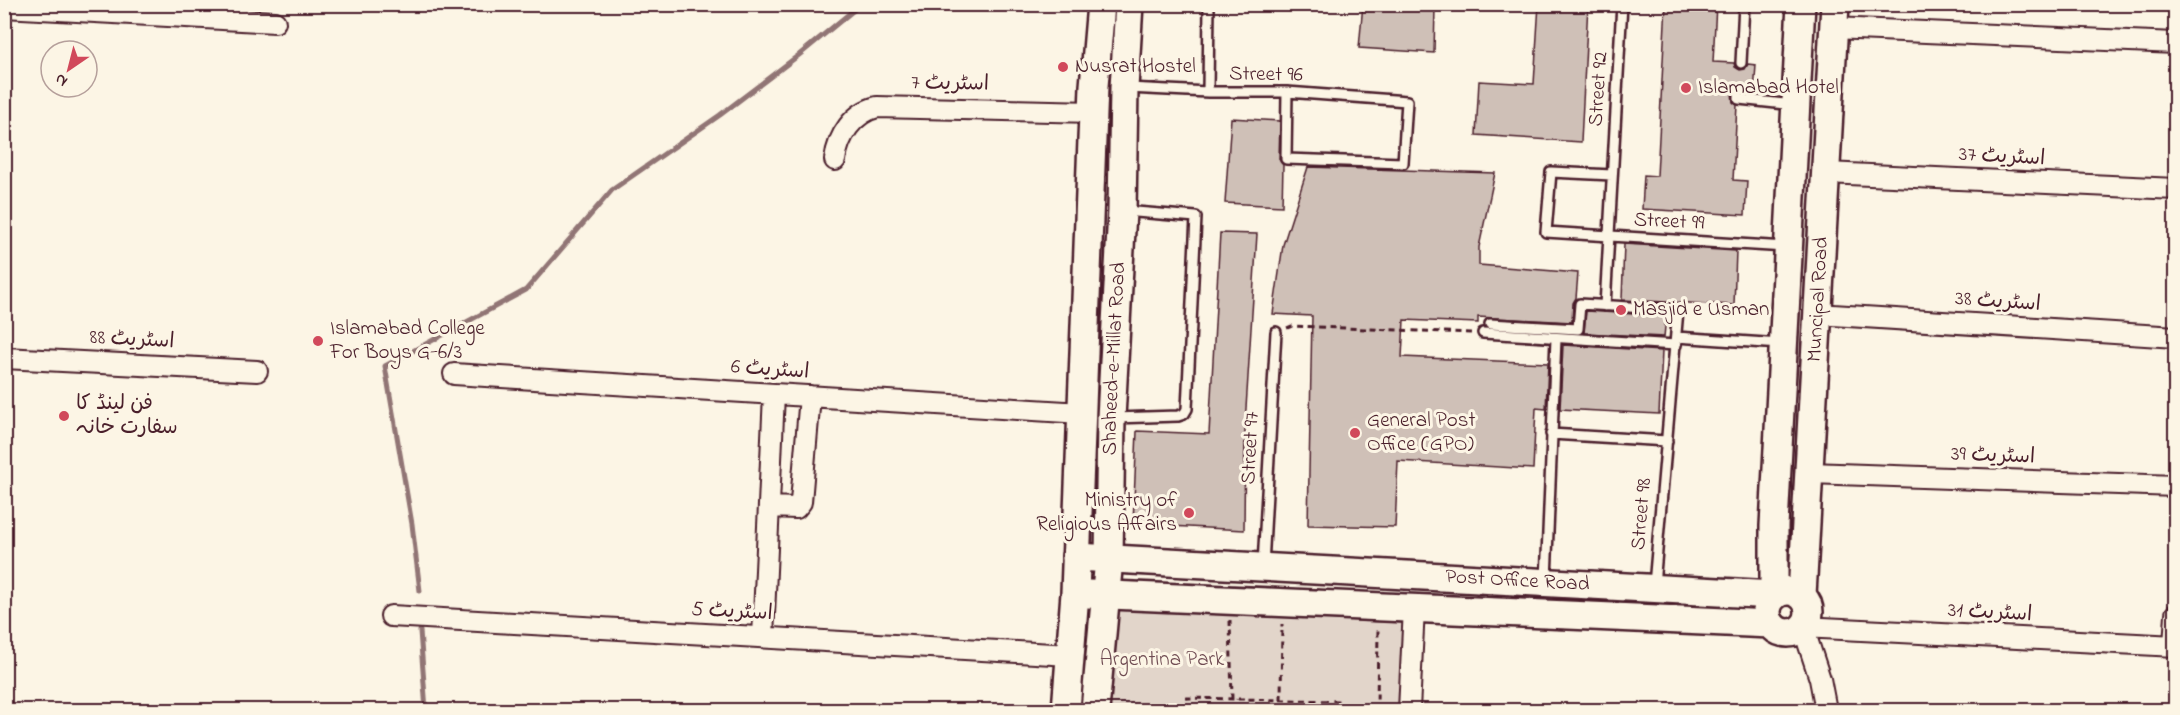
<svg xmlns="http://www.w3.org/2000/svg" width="2180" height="715" font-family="'Indie Flower','Playpen Sans Arabic',sans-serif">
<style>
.green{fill:#e2d5ca;stroke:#967a7a;stroke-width:1.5}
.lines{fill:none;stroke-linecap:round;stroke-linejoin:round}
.stream{stroke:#917474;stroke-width:5}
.building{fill:#cfc0b7;stroke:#4a1f2b;stroke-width:1.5}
.lane-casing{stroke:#4a1f2b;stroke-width:14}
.street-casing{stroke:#4a1f2b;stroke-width:24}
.secondary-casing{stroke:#4a1f2b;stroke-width:32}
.path{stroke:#4a1f2b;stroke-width:3;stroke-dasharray:6 4.5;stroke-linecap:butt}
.lane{stroke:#fcf5e5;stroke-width:9}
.street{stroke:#fcf5e5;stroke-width:20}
.secondary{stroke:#fcf5e5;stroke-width:27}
.poi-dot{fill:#d1495b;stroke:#fcf5e5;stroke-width:2}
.labels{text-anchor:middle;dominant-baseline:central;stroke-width:6;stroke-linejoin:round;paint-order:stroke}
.poi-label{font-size:21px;fill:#4a1f2b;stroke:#fcf5e5;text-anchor:start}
.street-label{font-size:21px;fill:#4a1f2b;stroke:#fcf5e5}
.park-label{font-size:21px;fill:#704c53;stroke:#fcf5e5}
</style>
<rect width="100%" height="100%" fill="#fcf5e5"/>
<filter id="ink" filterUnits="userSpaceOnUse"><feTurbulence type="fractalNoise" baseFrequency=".0167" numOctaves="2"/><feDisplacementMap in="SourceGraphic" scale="12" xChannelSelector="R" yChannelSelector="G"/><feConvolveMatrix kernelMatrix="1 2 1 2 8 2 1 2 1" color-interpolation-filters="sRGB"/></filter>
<g filter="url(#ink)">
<path class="green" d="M1113,608l292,15 -5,87h-292z"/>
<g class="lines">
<path class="stream" d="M420,591l-8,-67 -27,-158 141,-76 86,-100 108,-75 79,-60 62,-51
M420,631l6,79"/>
</g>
<path class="building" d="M1363,4l72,3 -1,46 -75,-5z
M1539,4h49l-7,138 -105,-7 3,-54 55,3z
M1666,4h50l-3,58 21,1 1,4 5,3 5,-1 3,-5 8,1 -2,28h-8l-2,-4 -4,-3 -5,2 -3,5 1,9 4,3 -4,75 14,1 -2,34 -103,-6 2,-34 13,1z
M1231,118l49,3 -1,38 4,6 -1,41 -57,-3z
M1308,167l187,6 -16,74v18l99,8 -2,25 -3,5 -1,19 -94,-5v6l-74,-3 -2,37 146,6 -2,46 -10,-1 -3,61 -135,-8 -3,66 -87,-2 4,-209 -39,-2 10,-69z
M1220,233l37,1 -12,190 -1,106 -111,-6 4,-93 72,3z
M1624,244l112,7 -2,54 -112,-5z
M1586,311l80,5 -2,21 -80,-4z
M1563,345l99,6 -3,63 -99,-5z"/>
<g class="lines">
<g class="lane-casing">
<path id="lane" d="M1741,63l3,-59
M1128,88l80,4h79l120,9 -4,62 -117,-4 1,-67
M1208,92l1,-88
M1739,93v6l55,6
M1612,175l-61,-3 -5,60 240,15
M1605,306l17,-302
M1490,324l88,5 2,-25 98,6 -24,275
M1483,333l193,12
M1676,337l105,7
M1114,418l64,-2 6,-2 3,-5 9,-192 -72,-6
M1551,434l116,7
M1263,565l13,-233
M1546,580l10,-241"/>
</g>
<g class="street-casing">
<path id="street" d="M4,7l271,15
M1833,28l343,15
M835,160c3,-24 18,-47 42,-53l216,5
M1826,173l350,16
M1817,314l359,23
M4,358l253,13
M454,374l628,39
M1810,473l366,13
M769,507l27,1 5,-6 9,-106
M391,616l679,39
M763,637l11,-243
M2174,646l2,-32
M1409,710l5,-102
M1826,710l-6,-31 -17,-52 373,19"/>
</g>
<g class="secondary-casing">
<g id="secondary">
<path id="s1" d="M1076,557l698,38v-69l27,-522"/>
<circle cx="1788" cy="612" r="21"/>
<path d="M1088,594l683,30"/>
<path id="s2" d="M1802,595l33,-591"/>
<path d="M1066,710l9,-117 19,-507 7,-82"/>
<path id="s3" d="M1095,710l14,-151 2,-141 11,-207 2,-123 5,-84"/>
</g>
</g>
<path class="path" d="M1287,328l5,-2 180,7
M1230,620l2,79
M1281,700l1,-76
M1186,710l1,-12 152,3 -1,9
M1236,710l1,-11
M1264,710v-10
M1377,710l1,-82"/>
<use href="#lane" class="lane"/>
<use href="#street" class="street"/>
<use href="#secondary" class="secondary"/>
</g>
</g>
<g class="poi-dot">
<circle cx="1063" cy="67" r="6"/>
<circle cx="1686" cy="88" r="6"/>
<circle cx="1621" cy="310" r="6"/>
<circle cx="318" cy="341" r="6"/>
<circle cx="64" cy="416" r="6"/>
<circle cx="1355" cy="433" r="6"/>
<circle cx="1189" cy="513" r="6"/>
</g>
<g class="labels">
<g class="poi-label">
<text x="1075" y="67">Nusrat Hostel</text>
<text x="1698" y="88">Islamabad Hotel</text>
<text x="1633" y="310">Masjid e Usman</text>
<text x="330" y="329">Islamabad College<tspan x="330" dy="24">For Boys G-6/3</tspan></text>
<text x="76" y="404">فن لینڈ کا<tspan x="76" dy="24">سفارت خانہ</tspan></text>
<text x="1367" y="421">General Post<tspan x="1367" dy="24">Office (GPO)</tspan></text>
<text x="1177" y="501" text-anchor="end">Ministry of<tspan x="1177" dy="24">Religious Affairs</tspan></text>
</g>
<g class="street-label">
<text transform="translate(1266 75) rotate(1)">Street 96</text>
<text transform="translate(950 84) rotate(1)">اسٹریٹ 7</text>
<text transform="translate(1599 89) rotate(-86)">Street 92</text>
<text transform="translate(2002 157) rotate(3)">اسٹریٹ 37</text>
<text transform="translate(1669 222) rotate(3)">Street 99</text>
<text stroke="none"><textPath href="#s2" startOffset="296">Muncipal Road</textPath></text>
<text transform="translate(1998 302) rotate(4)">اسٹریٹ 38</text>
<text transform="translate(132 340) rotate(3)">اسٹریٹ 88</text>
<text stroke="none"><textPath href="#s3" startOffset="352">Shaheed-e-Millat Road</textPath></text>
<text transform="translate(770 370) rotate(4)">اسٹریٹ 6</text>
<text transform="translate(1251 448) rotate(-87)">Street 97</text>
<text transform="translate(1993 456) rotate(2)">اسٹریٹ 39</text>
<text transform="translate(1642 514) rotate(-85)">Street 98</text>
<text stroke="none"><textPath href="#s1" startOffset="442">Post Office Road</textPath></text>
<text transform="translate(732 612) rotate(3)">اسٹریٹ 5</text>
<text transform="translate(1990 613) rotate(3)">اسٹریٹ 31</text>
</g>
<g class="park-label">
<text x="1162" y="660">Argentina Park</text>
</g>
</g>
<rect width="2180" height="715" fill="none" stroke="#fcf5e5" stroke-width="24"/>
<rect x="12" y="12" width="2156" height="691" fill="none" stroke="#4a1f2b" stroke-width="2" filter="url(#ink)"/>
<g transform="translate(69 69) rotate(215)"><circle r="28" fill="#fcf5e5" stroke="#b59f9b" stroke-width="1.5"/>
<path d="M0-4.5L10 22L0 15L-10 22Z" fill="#d1495b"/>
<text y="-9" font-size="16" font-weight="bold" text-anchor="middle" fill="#4a1f2b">N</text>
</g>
</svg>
